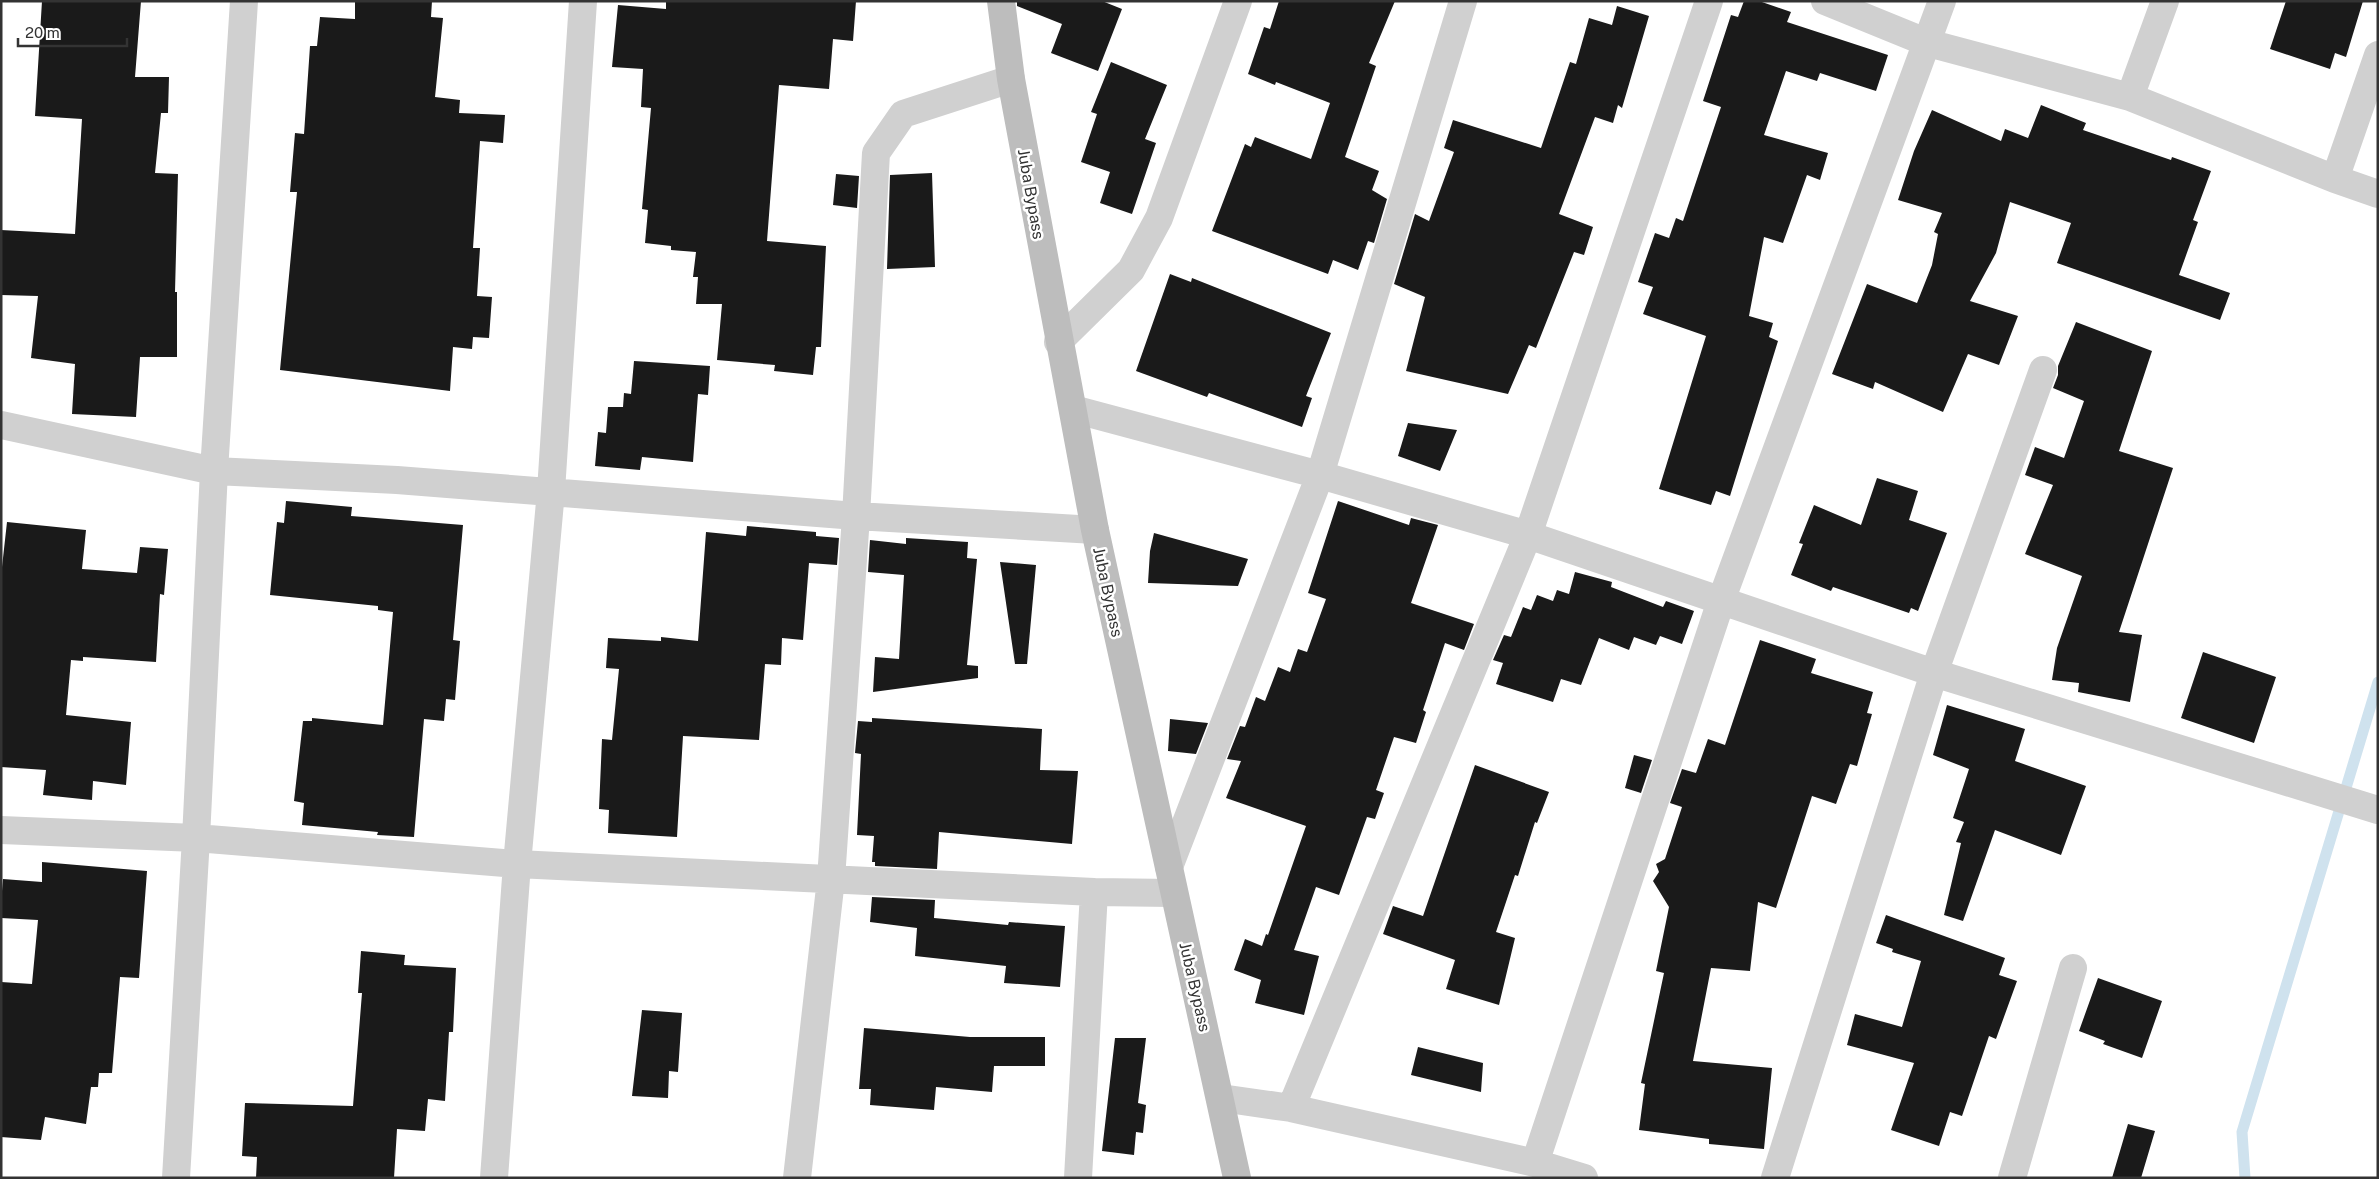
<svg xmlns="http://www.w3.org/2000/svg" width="2379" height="1179" font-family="'Public Sans',sans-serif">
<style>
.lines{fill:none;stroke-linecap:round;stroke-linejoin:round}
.stream{stroke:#cfe2ee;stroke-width:11}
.building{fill:#1a1a1a}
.street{stroke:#d0d0d0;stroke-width:28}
.secondary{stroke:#bdbdbd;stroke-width:28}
.labels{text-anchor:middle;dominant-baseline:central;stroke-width:5;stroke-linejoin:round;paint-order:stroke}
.street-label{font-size:16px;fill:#333;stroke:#fff}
</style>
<rect width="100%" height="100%" fill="#fff"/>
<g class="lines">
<path class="stream" d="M2245,1178l-3,-46 136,-450"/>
</g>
<path class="building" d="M42,1h99l-6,76h34l-1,36h-7l-6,60 23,1 -3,118h2v65h-37l-4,60 -64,-3 3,-50 -44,-6 7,-62 -37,-1v-65l74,4 7,-115 -47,-3z
M355,1h77l-1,16 12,1 -8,79 25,3 -1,13 46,2 -2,28 -23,-2 -7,107h7l-3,48 15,1 -3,41 -16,-1 -1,12 -19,-2 -3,44 -170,-21 17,-178h-7l5,-59 9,1 6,-88h7l3,-29 35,2z
M666,1h190l-3,40 -20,-2 -4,50 -50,-4 -12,156 59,5 -5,101h-5l-3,28 -39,-4 1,-6 -58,-5 5,-56h-26l2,-27h-5l3,-25 -25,-2v-4l-26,-3 3,-33 -6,-1 9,-101 -10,-1 2,-38 -31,-2 6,-62 48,4z
M1017,1h85l20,8 -24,62 -47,-18 11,-29 -45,-18z
M1279,1h116l-26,62 7,3 -31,91 34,14 -7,19 15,9 -13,44 -6,-2 -10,29 -25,-10 -5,14 -116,-43 33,-87 6,3 4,-10 56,22 19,-56 -54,-21 -1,3 -27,-11 16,-47 6,2z
M1744,1h15l32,11 -4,10 101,33 -12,36 -56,-18 -3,8 -31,-10 -22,64 64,18 -8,27 -13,-5 -24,68 -19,-6 -15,79 24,7 -4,14 9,4 -48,155 -14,-5 -5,14 -52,-16 47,-153 -63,-22 10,-27 -15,-5 17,-49 14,5 7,-20 7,3 38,-114 -18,-6 28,-86 7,2z
M2286,1h77l-17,56 -11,-4 -5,16 -60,-20z
M1617,6l32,10 -27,92 -4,-3 -5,18 -18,-6 -36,97 34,13 -9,28 -10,-3 -38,96 -7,-3 -21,49 -102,-23 19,-74 -31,-13 21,-70 14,7 25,-69 -10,-4 9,-28 88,28 29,-86 6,2 13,-46 23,7z
M1111,62l56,23 -22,54 11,4 -24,71 -32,-11 10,-31 -29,-10 16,-48 -6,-2z
M2041,105l45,18 -3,7 88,30 1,-3 39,14 -18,49 5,2 -19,53 51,18 -10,27 -163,-57 14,-40 -61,-21 -14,51 -26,48 48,15 -19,49 -31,-11 -25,58 -68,-30 -2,7 -41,-15 35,-90 50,19 15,-38 6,-31 -4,-2 8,-19 -44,-13 16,-49 18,-41 69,31 4,-12 23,9z
M932,173l3,94 -48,2 3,-94z
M836,174l23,2 -2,32 -24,-3z
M1170,274l21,8 1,-4 139,55 -25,63 6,2 -10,29 -93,-34 -2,4 -71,-26z
M2076,322l76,29 -33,100 54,17 -54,164 23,3 -12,67 -52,-10 1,-9 -27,-3 5,-32 25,-72 -57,-22 28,-69 -28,-10 10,-28 29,11 20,-57 -31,-13 5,-13v-9z
M634,361l76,5 -2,29 -10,-1 -5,68 -51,-5 -2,13 -45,-4 3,-34 8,1 2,-26h15l1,-14 7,1z
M1408,423l49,7 -17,41 -42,-15z
M1877,478l41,13 -9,29 38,13 -29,78 -7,-3 -2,5 -76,-26 -2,4 -40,-16 12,-31 -4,-1 15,-38 47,20z
M286,501l66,6 -1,9 112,9 -10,115 7,1 -5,59 -9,-1 -2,22 -20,-2 -10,118 -37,-2 1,-3 -76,-7 2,-22 -10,-2 9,-80h9v-3l71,7 10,-113 -15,-2v-4l-108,-11 7,-73 7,1z
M1338,501l71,24 2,-7 27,7 -27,78 63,21 -10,26 -19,-7 -22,67 3,2 -10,31 -22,-6 -18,53 8,3 -9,26 -8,-2 -28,78 -23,-8 -22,63 25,6 -15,59 -49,-12 6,-23 -27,-10 11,-31 17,7 4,-12 2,1 38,-109 -80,-28 15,-37 -14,-2 13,-33 5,1 11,-30 9,4 13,-34 12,5 8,-23 9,3 19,-53 -18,-6z
M7,522l79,8 -4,39 55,4 3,-26 28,2 -4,46 -4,-1 -4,68 -73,-5v4l-12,-1 -5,55 65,7 -5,63 -33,-4 -1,19 -49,-5 3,-25 -45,-3v-191z
M747,526l69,6v4l23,2 -2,27 -28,-2 -6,77 -21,-2 -1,27 -16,-1 -6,76 -76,-4 -6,101 -69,-4 1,-23 -10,-1 3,-70 10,1 7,-71 -13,-1 2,-30 53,3v-4l37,4 8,-109 40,4z
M1154,533l94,26 -10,27 -90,-3 2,-32z
M906,538l62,4 -1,16 10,1 -10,106 11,1v12l-105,14 2,-35 24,2 5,-84 -36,-3 2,-32 36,4z
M1000,562l36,3 -9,99h-12z
M1575,572l37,10 -1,5 52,20 3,-6 28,10 -12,33 -22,-8 -4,9 -22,-8 -5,13 -30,-12 -18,47 -20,-6 -8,23 -57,-18 7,-21 -10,-3 11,-25 7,2 12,-30 8,3 6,-15 16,6 4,-11 12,4z
M1760,640l56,19 -5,14 62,19 -6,21 5,1 -15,52 -7,-2 -14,40 -24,-8 -36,112 -18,-6 -8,69 -39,-3 -18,93 79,7 -8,81 -55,-5v-5l-70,-9 6,-46 -4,-1 23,-110 -8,-2 13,-64 -16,-26 6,-9 -3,-8 9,-5 17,-52 -12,-4 12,-34 14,4 12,-34 17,6z
M2203,652l73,25 -22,66 -73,-25z
M1947,705l78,24 -10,32 71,25 -25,69 -66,-25 -32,91 -19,-6 17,-72 -5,-1 8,-20 -11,-4 16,-49 -36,-14z
M872,718l170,11 -2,41 38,1 -6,73 -133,-12 -2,37 -62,-3v-4h-3l2,-26 -17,-1 4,-81 -6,-1 3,-32 14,1z
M1170,719l38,4 -12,31 -28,-3z
M1634,755l18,5 -11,33 -16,-5z
M1475,765l74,27 -12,31 -2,-1 -17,54 -3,-1 -19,57 19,6 -16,67 -53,-16 9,-29 -72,-26 10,-28 30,10z
M42,862l105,9 -8,107 -19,-1 -8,96h-13l-1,14h-7l-5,37 -41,-7 -4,23 -40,-3v-155l31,2 6,-64 -37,-2v-15l2,-24 39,3z
M872,897l63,3 -1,18 74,7 1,-3 56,4 -5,61 -56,-4 2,-17 -91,-10 2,-28 -47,-6z
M1886,915l119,43 -6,17 18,6 -21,58 -7,-3 -27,80 -12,-4 -11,34 -48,-16 23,-67 -67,-18 8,-31 47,13 19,-66 -29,-9 1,-3 -17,-6z
M361,951l44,4 -1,10 52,3 -3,64h-4l-4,69 -17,-2 -3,32 -28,-2 -3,49h-138l1,-21 -15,-1 3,-53 108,3 9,-113h-4z
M2098,978l64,23 -20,57 -39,-14 2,-3 -26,-10z
M642,1010l40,3 -4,59 -9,-1 -1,27 -36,-2z
M864,1028l106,9h75v29h-51l-2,26 -56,-5 -2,23 -64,-5 1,-16h-12z
M1115,1038h31l-8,65 8,2 -3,28 -7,-1 -2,23 -32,-4z
M1418,1047l65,16 -2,29 -70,-17z
M2128,1124l27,7 -14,47h-29z"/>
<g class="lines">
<path class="street" d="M1825,1l103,42 202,54 205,82 43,15
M2130,97l35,-96
M2335,179l43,-124
M1058,342l73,-72 28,-52 79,-217
M1073,409l247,66 208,60 406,138 444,137
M1,425l213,46 183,9 459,36 239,14
M1,830l195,8 321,26 577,28 79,1
M1169,867l151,-392 143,-474
M1221,1098l70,10 244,55 49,15
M1291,1108l237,-573 181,-534
M1535,1163l186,-562 221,-600
M176,1178l20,-340 18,-367 30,-470
M494,1178l23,-314 34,-373 32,-490
M797,1178l34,-299 25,-363 20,-363 27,-39 108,-35
M1078,1178l16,-286
M1775,1178l159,-505 109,-303
M2012,1178l61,-210"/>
<path class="secondary" d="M1001,1l10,78 84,451 142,648"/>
</g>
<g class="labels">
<g class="street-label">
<text transform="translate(1031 194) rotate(80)">Juba Bypass</text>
<text transform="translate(1108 592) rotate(78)">Juba Bypass</text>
<text transform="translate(1195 987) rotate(77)">Juba Bypass</text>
</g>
</g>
<rect width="2379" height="1179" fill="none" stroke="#333333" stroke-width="5"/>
<path d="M18 38v8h109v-8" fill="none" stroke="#333333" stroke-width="2.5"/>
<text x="25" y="38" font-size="15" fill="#333333" stroke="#ffffff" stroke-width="4" paint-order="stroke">20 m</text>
</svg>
